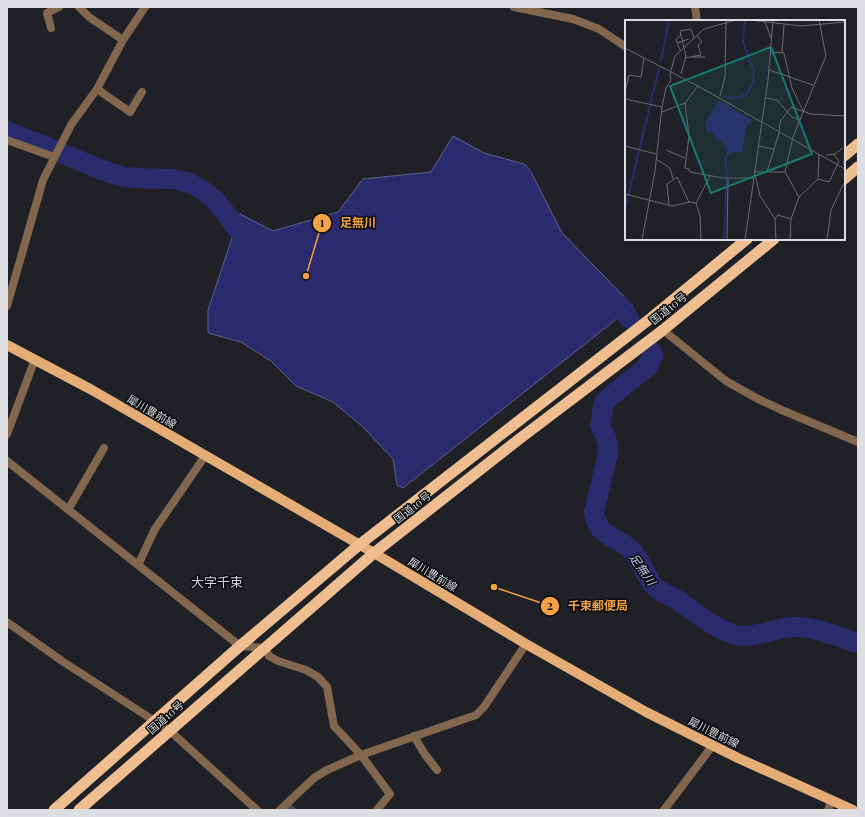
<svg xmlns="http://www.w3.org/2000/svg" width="865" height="817" font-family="'Playfair Display','Noto Sans JP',serif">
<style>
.water{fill:#292b6d;stroke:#5f6190}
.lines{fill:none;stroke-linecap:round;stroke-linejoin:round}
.river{stroke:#292b6d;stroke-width:20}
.building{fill:#4c4d53;stroke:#35363a}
.minor{stroke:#82674e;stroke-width:8}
.primary{stroke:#e4ad76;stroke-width:10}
.trunk{stroke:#eebe90;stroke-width:11}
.labels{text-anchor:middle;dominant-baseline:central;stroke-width:3;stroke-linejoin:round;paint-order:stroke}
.street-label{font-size:11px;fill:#dddee2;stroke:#0a0b0d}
.water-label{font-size:12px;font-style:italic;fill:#bfc6ee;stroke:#0a0b0d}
.quarter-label{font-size:13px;fill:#d3d5dd;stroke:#0a0b0d}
.inset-river{fill:none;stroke:#292b6d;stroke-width:2}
.inset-road{fill:none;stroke:#6c6d72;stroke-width:1}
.view{fill:#197b74;fill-opacity:0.15;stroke:#197b74;stroke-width:2}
.inset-edge{fill:none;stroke:#dddee2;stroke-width:2}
.leader{fill:none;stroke:#f5a246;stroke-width:1.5}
.callout-dot{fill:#f5a246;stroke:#0a0b0d;stroke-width:1.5}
.mark-label{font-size:12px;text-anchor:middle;font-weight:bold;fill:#111}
.callout-label{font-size:12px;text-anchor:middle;font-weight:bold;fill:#f5a246;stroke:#0a0b0d;stroke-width:3;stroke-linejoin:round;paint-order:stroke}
</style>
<rect width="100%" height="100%" fill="#202127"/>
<path class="water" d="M453,136l31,17 40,11 7,8 31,61 71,73 -230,182 -6,-3 -4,-26 -30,-32 -30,-25 -37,-16 -25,-25 -30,-19 -33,-9v-23l32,-96 33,17 65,-19 25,-33 68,-7z"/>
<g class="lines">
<path class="river" d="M7,131c25,10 51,21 76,31 14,6 29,13 43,15 25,4 46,-3 69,9 28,13 36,43 59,60
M602,307l18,-1 9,12
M652,352l1,3 -5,11 -44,36 -4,24 6,11 2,8v8l-14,59c3,26 23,23 38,39 10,10 13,26 23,36 7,7 16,8 24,14 15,11 44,34 63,35 18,0 36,-9 54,-9 19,0 43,10 62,16"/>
</g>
<path class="building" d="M290,803l7,7h-14h1z"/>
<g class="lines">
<path class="minor" d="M79,7l10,10 34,23
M514,7l59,12 26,10 27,18
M695,7l2,14
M51,28l-4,-15 12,-6
M97,89l33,23 12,-20
M7,140l47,17
M7,306l36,-126 28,-55 26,-36 26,-49 22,-33
M663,330l63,51 32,18 26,12 74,31
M7,434l28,-75
M7,461l233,185 25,2 4,8 9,5 28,9 12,7 9,10 7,39 27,29 29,39 -13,16
M68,510l36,-62
M138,565l17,-36 50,-73
M7,622l55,39 108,70 87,79
M414,736l10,17 13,17
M280,810l34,-32 13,-8 34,-15 115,-40 8,-8 42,-63
M664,810l49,-65
M828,810l4,-10"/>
<path class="primary" d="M7,345l85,45 64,37 218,126 152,91 120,68 92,46 115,52"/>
<path class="trunk" d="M844,156l14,-12
M844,179l14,-12
M54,810l186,-164 119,-101 292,-227 96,-79
M79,810l295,-257 144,-113 145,-110 111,-91"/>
</g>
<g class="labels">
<g class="street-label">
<text transform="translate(668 308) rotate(-39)">国道10号</text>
<text transform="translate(152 411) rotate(30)">犀川豊前線</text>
<text transform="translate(412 507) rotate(-38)">国道10号</text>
<text transform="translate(433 574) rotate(31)">犀川豊前線</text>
<text transform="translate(165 717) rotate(-41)">国道10号</text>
<text transform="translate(714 732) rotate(26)">犀川豊前線</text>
</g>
<g class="water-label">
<text transform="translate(643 569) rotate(55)">足無川</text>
</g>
<g class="quarter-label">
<text x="217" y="581">大字千束</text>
</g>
</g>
<g transform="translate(625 20)">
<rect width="220" height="220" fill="#202127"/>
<path d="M94,80l33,20 -6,8 -4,24 -16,1 1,-5 -6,-7 -5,-1 -4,-8 -6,-1v-10z" fill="#292b6d"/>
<path class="inset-river" d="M36,42l8,-42M99,76l8,3 14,-4 7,-12 1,-12 -11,-29 2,-22M0,189l34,-141M99,220l3,-67 -2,-13 4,-8"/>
<path class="inset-road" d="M125,0l51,6 44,-4M140,2l6,16M56,15l5,21 -5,18M52,23l12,-4M0,28l73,38 147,83M55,30l-4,-11 5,-4 -1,-4 11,-2 3,9M145,32l14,1 8,35 11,23M157,32l2,-27M67,37h13M60,38l16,-3 -3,-10 4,-3 -5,-7M144,50l44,15M73,66l-13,17 4,33 -4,32 4,1 1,3 33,6h33l4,18 15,23 1,21M0,72l4,-17 12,2 3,-19M95,76l5,-19 1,-57M141,78l11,2 14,16 9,5M0,79l37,8M37,92l23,-9M0,126l31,8M133,126l16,3M41,130l19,8M201,135l9,-1 8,-6M31,139l14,9 3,11M219,145l1,-20M129,152h31M142,152l12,-39 1,-11 11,-15 20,7 34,2M193,159l11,3 10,-21 -5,-6M0,174l47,12 18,-4 6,1M174,177l-14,-25 8,-35 33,-81 -7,-36M44,185l-2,-21 10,-7 12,25M150,199l3,-4 13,4M17,220l13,-69 7,-64 4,-19 5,-8 -1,-6 5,-18 29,-27 32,-9M76,220l-1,-24 -4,-13 14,-27M102,220l1,-61M120,220l23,-160 5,-60M165,220l1,-21 8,-22 19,-18 1,-25M202,220l4,-30 14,-29"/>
<path class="view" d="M146,27l41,107 -101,39 -41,-107z"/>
<rect width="220" height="220" class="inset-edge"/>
</g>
<path class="leader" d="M306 276L322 223M494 587L550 606"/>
<g class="callout-dot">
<circle cx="306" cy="276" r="4"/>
<circle cx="494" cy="587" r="4"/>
<circle cx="322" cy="223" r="10"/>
<circle cx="550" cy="606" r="10"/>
</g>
<g class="mark-label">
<text x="322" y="227">1</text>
<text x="550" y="610">2</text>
</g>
<g class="callout-label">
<text x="358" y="227">足無川</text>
<text x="598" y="610">千束郵便局</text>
</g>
<rect width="865" height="817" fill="none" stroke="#dddee2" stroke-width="16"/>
</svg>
